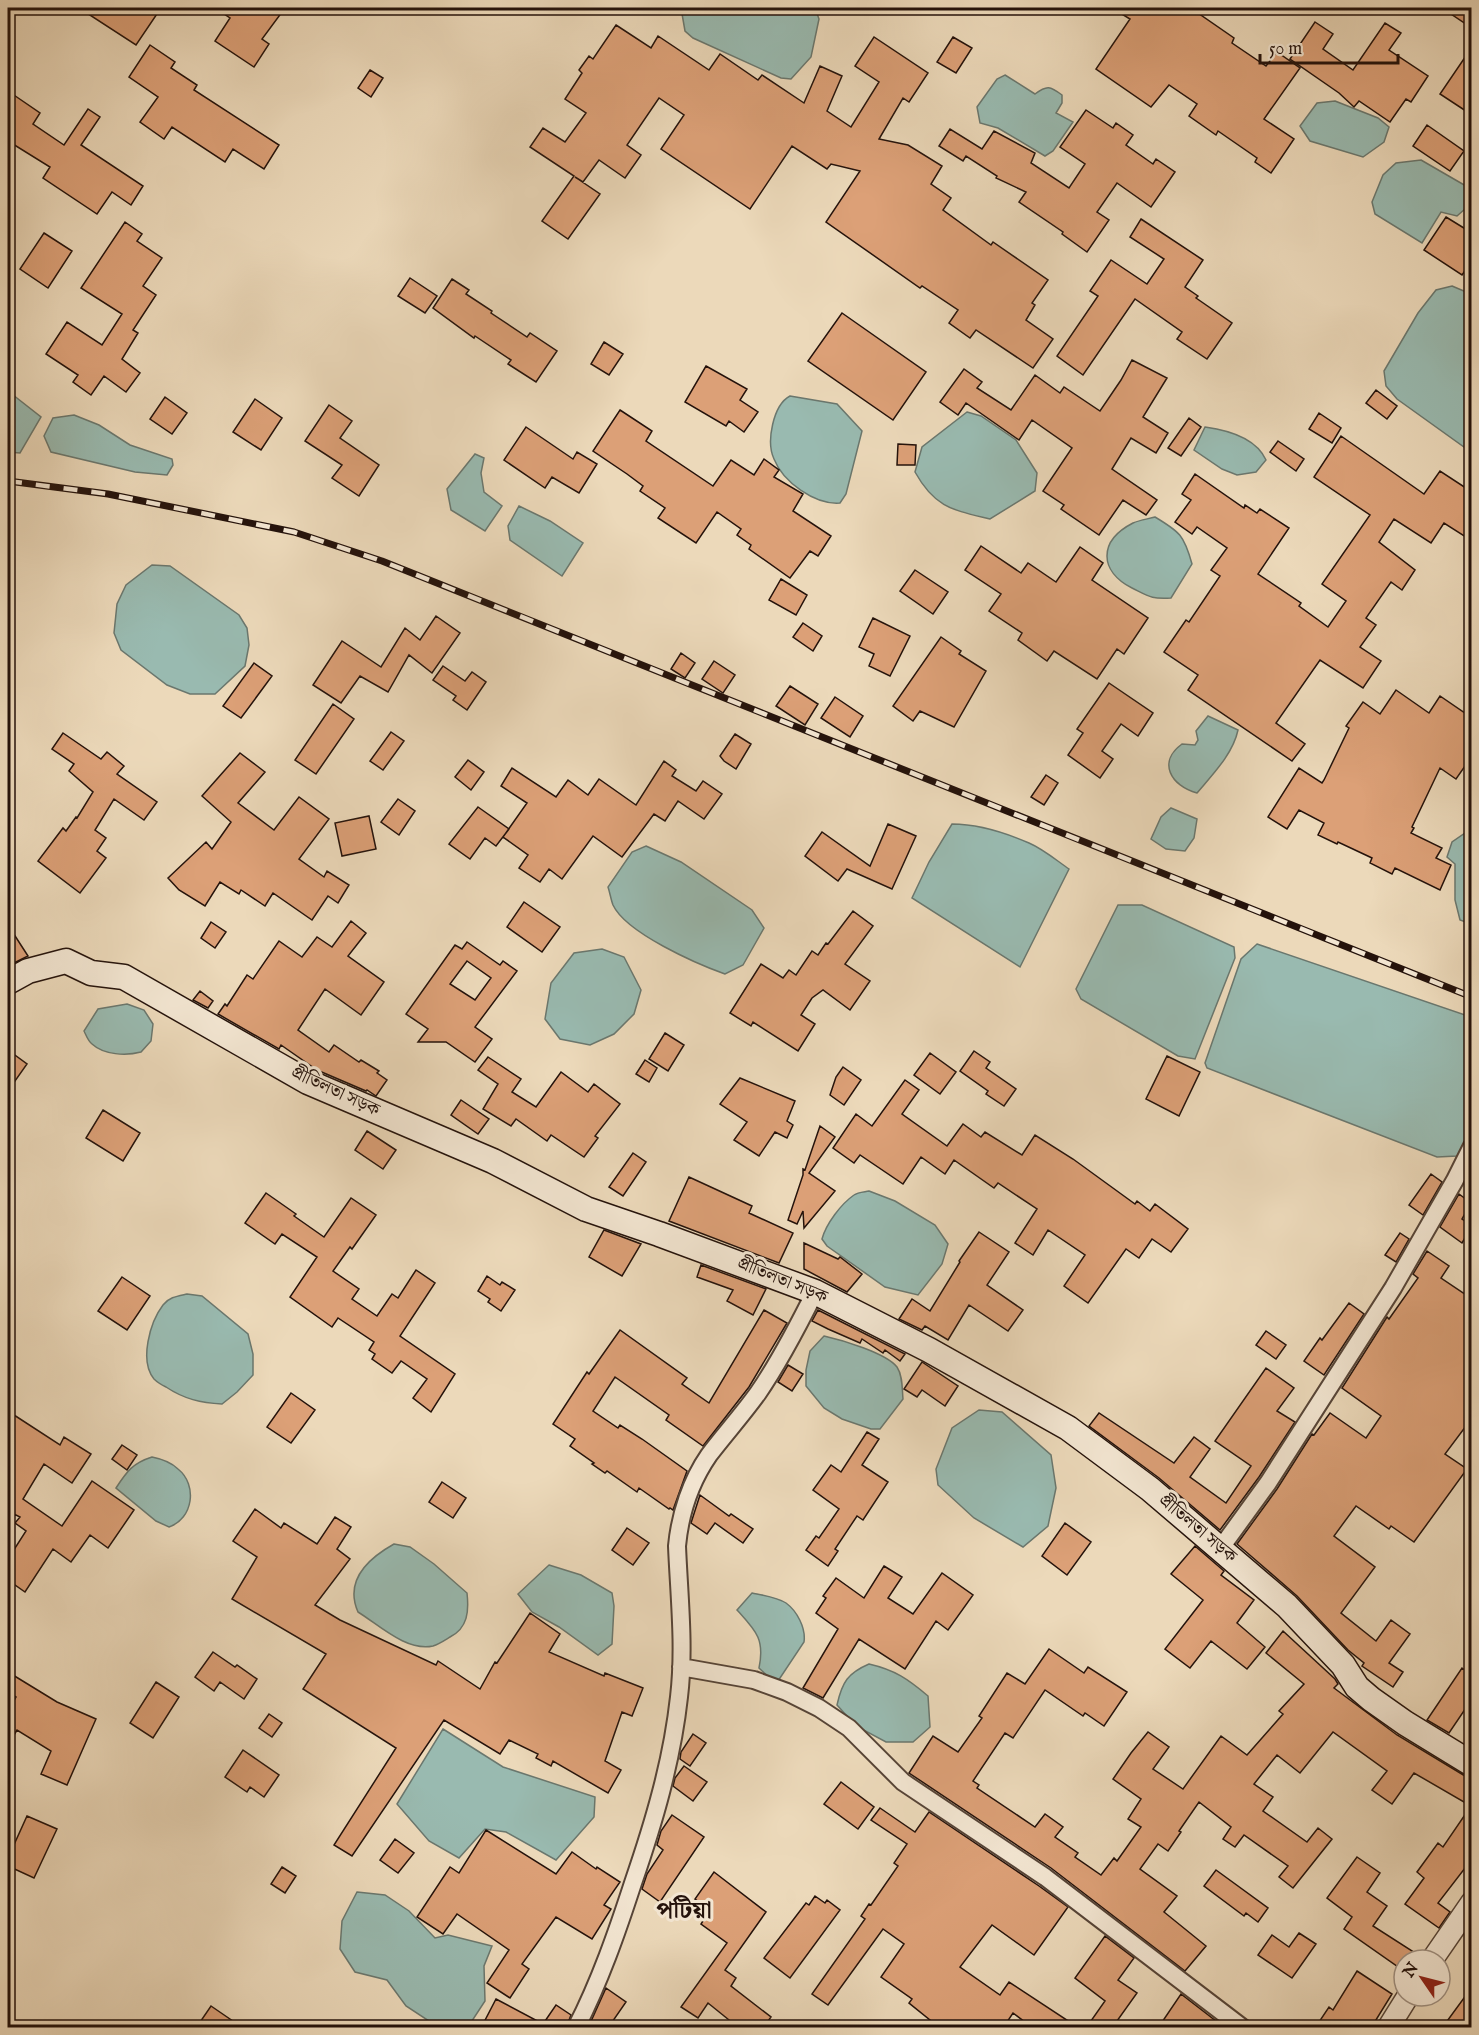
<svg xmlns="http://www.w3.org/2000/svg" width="1479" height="2035" font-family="'IM FELL English','Noto Serif Bengali',serif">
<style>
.water{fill:#99bab0;stroke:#6a776e;stroke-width:1.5}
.building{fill:#dca077;stroke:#24120b;stroke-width:1.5;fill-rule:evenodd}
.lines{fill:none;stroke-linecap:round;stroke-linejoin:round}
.minor-casing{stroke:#564437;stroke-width:20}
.tertiary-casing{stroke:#564437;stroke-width:24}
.secondary-casing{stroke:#24120b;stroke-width:27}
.minor{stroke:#f3e6d2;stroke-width:16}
.tertiary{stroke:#f3e6d2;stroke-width:21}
.secondary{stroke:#f3e6d2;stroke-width:24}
.rail-casing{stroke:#24120b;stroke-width:7}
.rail{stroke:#f3e6d2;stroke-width:4.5;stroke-dasharray:14;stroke-linecap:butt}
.labels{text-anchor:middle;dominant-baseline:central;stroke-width:6;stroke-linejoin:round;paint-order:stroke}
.street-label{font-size:18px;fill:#24120b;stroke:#f3e6d2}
.district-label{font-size:24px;font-weight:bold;fill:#24120b;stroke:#f3e6d2}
</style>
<rect width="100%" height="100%" fill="#ecd9ba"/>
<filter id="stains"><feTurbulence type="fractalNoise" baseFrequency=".00333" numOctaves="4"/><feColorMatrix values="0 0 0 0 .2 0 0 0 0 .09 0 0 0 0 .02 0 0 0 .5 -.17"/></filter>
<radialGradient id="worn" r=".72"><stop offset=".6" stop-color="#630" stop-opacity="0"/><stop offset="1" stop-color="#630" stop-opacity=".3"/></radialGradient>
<path class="water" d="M681,8h134l4,11 -8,38 -20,22 -10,-1 -88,-40 -8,-7z
M1005,75l30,19c12,-9 15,-8 27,1v8l-6,10 17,9 -20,29 -8,5 -47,-28 -18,-5 -3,-16 20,-28z
M1335,101l43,17 11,9 -5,15 -21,15 -53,-16 -10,-15 17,-23z
M1421,160l45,26 -1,23 -8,7 -16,-4 -19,31 -47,-29 -3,-12 11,-27 13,-12z
M1452,286l19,8v158l-74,-53 -11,-13 -2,-15 34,-58 18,-23z
M8,391l33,26 -21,36 -12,-1z
M790,396l47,8 25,27 -16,63 -6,9c-25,2 -57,-21 -66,-44 -8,-17 -1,-54 16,-63z
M967,412l14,4 35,24 21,33 -2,18 -45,28c-37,-9 -55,-11 -75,-47l7,-25z
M74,415l25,10 31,20 42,14 1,6 -6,10 -32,-3 -84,-20 -7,-16 9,-18z
M1205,427c22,3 51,11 61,33l-10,12 -19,3 -15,-6 -28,-19z
M475,454l9,4 -3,15 3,19 18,14 -17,25 -34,-21 -4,-21z
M519,506l31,15 33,22 -21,33 -52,-36 -2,-14z
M1155,517c25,15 29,18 37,47l-21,34c-20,1 -21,-1 -39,-10 -33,-17 -34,-47 1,-65 7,-3 15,-4 22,-6z
M152,565l18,1 69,49 8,13 2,17 -4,21 -30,28h-25l-23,-9 -46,-35 -7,-17 3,-29 9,-19z
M1208,716l30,14c-5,24 -26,45 -41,63 -26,-7 -40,-31 -15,-49l13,1 3,-5 -2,-9z
M1171,808l26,11 -3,19 -9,13 -19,-2 -15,-10 10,-22z
M952,824c25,0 54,9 77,19 14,6 27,17 40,26l-49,98 -108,-69 17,-36z
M1471,829v95l-11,-4 -5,-20v-36l-8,-7 5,-15z
M646,846l35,16 71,48 12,18 -21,37 -18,9c-28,-10 -99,-41 -112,-69 -2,-5 -3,-12 -5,-18l24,-35z
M1118,905h24l92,42 1,11 -40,101 -17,-3 -97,-57 -5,-10z
M1257,944l214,73v112l-14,27 -20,1 -230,-89 -2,-5 36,-104z
M602,949l22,8 17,33 -7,24 -20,20 -24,11 -30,-6 -15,-20 6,-36 23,-30z
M127,1004l17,6 9,14 -2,17 -10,11c-15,4 -37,3 -49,-8 -4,-3 -6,-9 -8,-13l14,-22z
M869,1191l26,10 40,24 13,19 -6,20 -24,31 -33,-8 -58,-41 -5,-7c4,-15 19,-35 32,-44 4,-3 10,-3 15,-4z
M187,1294l15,2 46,38 5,20v21l-16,17 -15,12c-21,-1 -38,-5 -56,-17 -4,-2 -9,-5 -12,-8 -15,-18 -4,-57 9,-74 6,-8 15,-9 24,-11z
M824,1336c18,4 62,17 73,31 6,9 5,22 6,32l-23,30h-9l-29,-10 -18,-11 -18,-22v-16l4,-19z
M979,1410l23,2 49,43 5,33 -8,38 -25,21 -49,-29 -36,-33 -2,-16 16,-41z
M152,1457c10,2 19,5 26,12 20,16 15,50 -9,58l-13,-6 -40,-33c11,-17 17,-25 36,-31z
M394,1544l16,3 24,17 33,29c2,18 1,35 -17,44 -5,3 -11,7 -17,9 -26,6 -54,-21 -75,-34 -14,-32 11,-54 36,-68z
M549,1565l32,10 31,18 2,13 -2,38 -14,11 -39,-28 -27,-15 -14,-18z
M752,1593c10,2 25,4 34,10 11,8 20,25 18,39l-28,42 -17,-16c6,-29 -3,-37 -22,-58z
M869,1664c26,6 39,15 59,32l2,31 -17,15h-27l-30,-16 -19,-21c5,-23 11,-32 32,-41z
M443,1729l60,38 92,30 -1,20 -38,43 -50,-28 -21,-3 -26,29 -30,-17 -32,-37z
M357,1892l28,3 24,16 26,27 13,-3 44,11 -8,20 1,35 -17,26h-30l-32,-21 -19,-26 -32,-8 -15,-23 2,-28z"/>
<path class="building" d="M79,8h82l-25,37z
M215,8h70l-23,31 7,5 -15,23 -39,-26 15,-23z
M1112,8h89l-3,5 36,25 -2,5 34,23 11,-14 23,16 -36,51 30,20 -23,34 -16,-11 2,-4 -39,-27 -2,4 -27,-19 8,-12 -28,-19 -18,22 -55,-38 34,-50z
M1442,8h30v20z
M1315,22l18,12 -10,15 30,21 32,-47 16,10 -12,17 39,26 -17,26 -5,-3 -16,23 -31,-21 -5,6 -15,-14 -49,-34z
M616,25l35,23 7,-12 51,34 11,-16 38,26 4,-5 42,28 16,-37 22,10 -15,35 24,16 28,-45 -24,-16 19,-29 54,36 -19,29 -6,-4 -24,41 29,6 34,21 -11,18 20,14 -8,12 48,35 2,-3 55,38 -16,23 3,2 -9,15 27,19 -20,29 -57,-38 -6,8 -21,-15 9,-13 -36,-24 -2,2 -94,-66 34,-51 -29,-7 -4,5 -35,-23 -42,63 -89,-60 23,-34 -25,-17 -32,47 14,10 -16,23 -26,-18 -16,22 -8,-5 25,17 -32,45 -26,-18 32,-45 -44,-29 13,-19 22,14 21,-29 -21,-14 17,-26 -3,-3 10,-14 4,3z
M953,37l19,11 -16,25 -19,-11z
M150,45l25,17 -4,6 26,17 -3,5 85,55 -15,24 -31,-20 -8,13 -53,-35 -8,12 -24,-17 18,-25 -29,-20z
M1472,47v68l-32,-21z
M370,70l13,8 -12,19 -13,-9z
M8,91l32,22 -7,11 31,21 24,-36 12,8 -19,28 62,41 -12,19 -19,-13 -15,22 -54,-36 7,-11 -42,-26z
M1086,110l27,18 3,-5 17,12 -7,10 27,19 3,-5 19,13 -24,35 -34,-24 -20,29 12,8 -22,32 -25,-18 1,-2 -44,-30 7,-10 -30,-14 1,-2 -31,-20 -3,5 -24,-15 11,-17 32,20 12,-18 41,22 -4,10 38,25 16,-24 -25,-17z
M1427,125l37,26 -14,20 -37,-25z
M1446,217l26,16v28l-10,14 -38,-25z
M1141,219l62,41 -18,27 13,9 -2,2 36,25 -25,36 -30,-20 5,-7 -47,-33 -52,76 -26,-19 41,-60 -8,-5 21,-31 36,24 17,-25 -34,-22z
M125,222l17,12 -5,7 25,17 -19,28 13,9 -23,35 5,3 -16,26 18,14 -14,19 -22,-16 -13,19 -18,-13 5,-7 -32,-21 21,-32 35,23 20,-31 -41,-26z
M44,233l28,18 -24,37 -28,-19z
M410,278l27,18 -12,17 -27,-17z
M452,279l17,11 -3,4 26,17 -1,2 36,24 3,-4 27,18 -21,31 -28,-18 3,-4 -36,-24 -1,2 -41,-30z
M842,313l84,59 -33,48 -85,-59z
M604,342l19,12 -14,21 -18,-11z
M1132,360l35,18 -24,39 25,16 -12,20 -25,-15 -19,31 45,31 -11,15 -23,-15 -24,35 -38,-26 3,-4 -21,-14 29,-43 -40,-28 -13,20 -53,-37 -8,12 -18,-13 24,-33 18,13 -5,6 34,22 24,-35 25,18 4,-6 36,24 21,-31z
M706,366l41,23 -7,11 18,12 -14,20 -15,-11 -3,5 -41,-24z
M1376,390l21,16 -10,13 -21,-16z
M165,397l22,16 -15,21 -22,-15z
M255,399l27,19 -21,32 -28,-18z
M329,405l23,16 -12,17 39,27 -20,31 -27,-18 10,-13 -37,-24z
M620,410l32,21 -6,10 67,45 18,-26 23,15 10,-16 15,11 -5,7 29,17 -10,17 38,25 -13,20 -8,-5 -20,27 -41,-29 2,-4 -14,-10 4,-6 -24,-17 -21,31 -38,-25 7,-10 -25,-17 3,-5 -16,-12 -34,-23z
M1319,413l22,15 -9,15 -23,-14z
M1189,418l12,9 -20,29 -13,-8z
M526,427l47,32 4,-7 20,12 -18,29 -27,-16 -7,11 -41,-28z
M1341,436l83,58 16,-23 32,21v49l-28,-18 -13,20 -37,-24 -15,23 36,28 -13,20 -11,-8 -25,36 10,7 -16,22 21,14 -18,27 -43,-28 -44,63 29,21 -13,17 -104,-71 10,-15 -34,-23 22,-32 3,2 31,-46 -9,-6 16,-22 -30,-21 -5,7 -17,-12 16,-22 -9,-6 13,-20 49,34 1,-3 12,8 3,-4 29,19 -31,46 43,29 -2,3 29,21 18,-26 -24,-17 48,-69 -56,-38z
M1278,441l26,18 -8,12 -26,-19z
M898,444l18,1 -1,20h-18z
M981,546l40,27 7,-10 28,19 24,-35 23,16 -11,17 56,38 -24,36 -7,-5 -20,30 -43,-28 -7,10 -29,-21 4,-7 -33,-22 12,-17 -36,-24z
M915,570l33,22 -15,22 -33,-23z
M781,579l26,16 -11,20 -27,-15z
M436,616l24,17 -28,40 -23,-18 -21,37 -28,-16 -19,27 -28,-18 29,-44 39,26 24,-39 15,12z
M873,618l37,18 -20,40 -21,-10 5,-12 -15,-7z
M803,623l19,13 -9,15 -20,-14z
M941,637l20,14 -2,3 27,17 -32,56 -34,-16 -7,10 -20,-15z
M681,653l14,10 -10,15 -14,-9z
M714,661l21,14 -12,18 -21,-14z
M254,663l18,13 -31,42 -18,-12z
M443,666l22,15 7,-9 14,10 -19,28 -14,-10 3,-4 -23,-16z
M1109,683l44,30 -15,23 -17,-12 -19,27 11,8 -13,19 -32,-23 15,-22 -6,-4z
M790,686l28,18 -13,21 -29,-19z
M1396,690l33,23 11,-17 32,22v38l-16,23 -16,-11 -28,59 2,1 -3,5 31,15 -6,10 15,7 -11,25 -45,-22 -3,6 -22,-11 2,-5 -34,-16 -1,2 -19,-9 6,-12 -25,-13 -12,19 -19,-12 31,-49 23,15 2,-3 25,-52 -3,-2 17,-24 17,12z
M835,697l28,19 -13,21 -29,-19z
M333,704l21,15 -38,55 -21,-14z
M391,732l13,9 -21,29 -13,-9z
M63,733l38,26 6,-7 17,14 -7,8 40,28 -13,18 -30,-21 -19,31 11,8 -9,13 9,7 -26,35 -42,-32 25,-33 3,3 10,-14 1,1 16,-26 -24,-21 5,-7 -22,-15z
M735,734l16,10 -15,25 -12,-8 -4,-5z
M240,753l25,19 -27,31 36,27 25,-33 30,22 -30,40 25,18 3,-6 22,14 -11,18 -10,-7 -16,24 -39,-27 -8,13 -24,-16 -2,4 -19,-12 -15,24 -26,-16 -11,-12 38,-36 6,7 19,-27 -29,-26z
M468,760l16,12 -13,18 -16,-13z
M664,761l12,9 -4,6 24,15 7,-10 19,13 -18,25 -26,-18 -13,20 -11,-7 -32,43 -29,-21 -31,43 -13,-10 -9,13 -21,-14 9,-13 -25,-18 24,-34 -26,-17 11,-18 44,29 12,-17 20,15 11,-16 37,26z
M1046,775l12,8 -14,22 -13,-8z
M398,799l17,12 -16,24 -18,-13z
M478,807l31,22 -13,17 -11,-8 -15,21 -21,-15z
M369,816l7,33 -34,7 -7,-33z
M888,824l28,12 -24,53 -45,-20 -9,12 -33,-25 17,-24 48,34z
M524,902l36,25 -18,25 -35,-25z
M853,911l20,15 -28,38 25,17 -20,29 -27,-20 -11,8 -11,17 14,9 -17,27 -45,-29 -2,4 -21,-13 31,-49 22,14 6,-8 7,5 16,-24 6,4 8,-12 2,1z
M351,921l15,12 -18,23 36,26 -23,33 -36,-26 -27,41 31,22 5,-7 25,17 2,-2 18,11 -2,2 10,7 -11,16 -9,-6 -1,1 -49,-21 -36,-25 -2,4 -61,-35 7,-10 2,2 20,-31 6,4 26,-38 23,16 15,-20 15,10z
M211,922l15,10 -11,16 -14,-10z
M8,925l20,31 -20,10z
M467,942l33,23 3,-4 14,10 -42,56 17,12 -17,23 -29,-20h-28l10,-13 -22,-15 49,-69 7,4zM467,961l24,17 -16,22 -25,-16z
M200,991l13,10 -5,7 -15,-8z
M665,1033l19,12 -16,26 -19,-12z
M8,1050l19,14 -19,27z
M974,1051l16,11 -4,6 30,21 -12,17 -18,-12 2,-3 -28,-20z
M930,1053l26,19 -16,22 -26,-19z
M1167,1056l33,16 -21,44 -33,-17z
M488,1057l33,22 -9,13 24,15 25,-35 27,20 6,-8 26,20 -25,32 3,2 -14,19 -33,-22 -4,6 -31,-22 -5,7 -28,-17 15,-25 -20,-14z
M645,1060l12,8 -8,14 -13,-8z
M843,1067l18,13 -17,25 -14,-10 6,-18z
M740,1078l55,23 -8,20 6,4 -6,13 -12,-6 -16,24 -25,-16 13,-18 -27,-18z
M905,1080l14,10 -17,24 45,32 16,-22 18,13 4,-5 37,23 13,-20 38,24 62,45 2,-3 13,10 5,-7 33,25 -17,23 -19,-13 -13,19 -13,-9 -38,54 -24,-17 21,-31 -37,-25 -15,25 -18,-12 22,-34 -39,-26 -4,5 -40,-28 -9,14 -24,-17 -18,27 -43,-29 -6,8 -21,-15 23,-34 16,12z
M461,1100l28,19 -11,15 -27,-19z
M103,1110l37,23 -17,28 -37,-23z
M820,1126l15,11 -26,36 26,18 -31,37 -1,-17 -6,13 -9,-4 15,-45v-6l2,1z
M367,1131l29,19 -13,19 -28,-19z
M633,1153l13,9 -23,34 -14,-9z
M1431,1174l11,8 -19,33 -14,-10z
M689,1177l63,29 -3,7 44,20 -14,30 -110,-42z
M266,1193l30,21 -2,2 30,21 27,-39 25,17 -24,34 -2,-2 -17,24 26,18 -7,10 25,17 15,-22 6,4 18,-28 19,13 -35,53 55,38 -24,38 -18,-14 14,-19 -26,-18 -9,12 -20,-14 3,-5 -6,-4 5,-8 -36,-24 -6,9 -42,-30 27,-40 -35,-23 -7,10 -30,-21z
M1459,1194l12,9 -9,16 10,7 -10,17 -22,-16z
M604,1230l37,14 -19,32 -33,-19z
M979,1232l30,20 -22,33 36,25 -15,21 -39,-26 -21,35 -23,-14 -3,4 -23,-11 13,-20 18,12 30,-49 -1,-1z
M1400,1233l9,6 -13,23 -11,-7z
M804,1243l34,16 2,-2 22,17 -15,18 -43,-23z
M1427,1251l22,15 -8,12 31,21v119l-27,36 22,15 -53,73 -23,-16 -2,3 -33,-23 -22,30 41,31 -34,46 35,28 15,-21 19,14 -21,29 14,9 -10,15 -31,-21 2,-3 -16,-13 -51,-54 -60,-52 40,-55 35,-55 2,1 16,-22 36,25 15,-22 -39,-28 45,-71 2,2 29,-41 -5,-4z
M701,1265l65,24 -13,26 -26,-14 6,-11 -36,-13z
M487,1276l13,9 2,-3 13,8 -14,21 -13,-9 2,-3 -12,-8z
M122,1277l28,19 -23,34 -29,-19z
M1349,1303l15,11 -40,61 -20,-14 16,-23 2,2z
M764,1310l23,13 -38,64 -46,59 -37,-26 3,-5 -54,-38 -22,34 25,17 2,-3 22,14 45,32 -14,39 -3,-2 -1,1 -30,-21 -2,4 -30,-21 -2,2 -13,-9 2,-1 -24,-17 5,-7 -22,-15 34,-52 2,2 31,-44 67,48 -5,6 27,19z
M818,1310l87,44 -5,7 -15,-11 -2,3 -21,-14 -2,4 -32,-14 -16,-8z
M1266,1331l20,14 -10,14 -20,-14z
M922,1362l36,24 -13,20 -23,-16 -5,7 -13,-8z
M788,1365l15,9 -11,17 -14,-9z
M1266,1368l28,20 -17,23 18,11 -36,55 -39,53 -61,-52 -70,-52 10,-13 75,50 20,-26 16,12 -20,28 36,26 25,-37 -36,-25z
M291,1393l24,17 -24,33 -24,-16z
M14,1415l46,30 4,-8 27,17 -19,29 -28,-19 -21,35 39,27 30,-45 42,29 -26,38 -18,-13 -19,27 -18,-13 -28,43 -17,-12v-21l18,-28 -11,-8 5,-6 -6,-3 -6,11v-101z
M867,1432l12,7 -17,26 26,17 -25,38 -6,-4 -22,33 3,2 -10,15 -22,-16 10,-14 3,2 20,-29 -26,-19 18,-25 10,7z
M122,1445l15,10 -10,15 -15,-11z
M442,1482l24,16 -13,20 -24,-16z
M700,1495l29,21 2,-2 22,15 -10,14 -28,-20 -8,11 -16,-11z
M255,1509l26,19 3,-5 33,21 18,-27 16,10 -14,22 13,10 -35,46 25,15 96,45 2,-4 42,28 15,-27 2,1 33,-50 30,21 -11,18 55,24 1,-3 38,15 -11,28 -10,-4 -17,49 16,9 -13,23 -55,-32 -2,5 -15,-8 2,-4 -29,-14 -9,14 -56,-34 -92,136 -18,-11 62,-97 -93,-59 23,-35 -94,-55 25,-42 -24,-16z
M1065,1523l26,19 -24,33 -25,-19z
M627,1528l22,15 -16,22 -21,-15z
M1195,1546l29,25 -3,4 33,25 -17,23 28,24 -18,22 -36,-28 -21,27 -25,-19 38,-49 -32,-26z
M884,1566l18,11 -14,21 25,16 29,-41 31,22 -25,35 -12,-9 -31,48 -46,-30 -36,59 -20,-10 35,-59 -22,-16 10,-15 -3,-2 13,-18 28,20z
M1283,1631l52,48 3,5 -4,4 63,47 68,41 7,2v81l-34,44 12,9 -11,16 -34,-24 19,-26 -7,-6 21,-29 5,4 28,-41 -57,-33 -22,31 -20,-14 15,-19 -54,-39 -33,41 -23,-18 -23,29 19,13 -10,14 44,31 11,-14 14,11 -39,49 -14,-11 9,-11 -44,-31 -9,12 -12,-8 8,-12 -32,-25 -20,29 2,1 -13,19 -10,-7 -18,25 37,27 -13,16 42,34 -21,25 -134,-103 -142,-95 24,-37 25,16 24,-34 -3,-2 28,-43 18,11 24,-35 35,24 4,-6 39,25 -23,34 -19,-13 -2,3 -38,-26 -32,48 -8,-5 -32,48 6,4 -2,3 58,39 10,-13 18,13 -8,10 23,16 -3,4 26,18 13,-17 3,3 24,-34 -13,-8 13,-20 -28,-20 18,-26 17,-21 21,15 -16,22 30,20 38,-53 26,19 36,-41 -4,-3 25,-27 -38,-31z
M213,1652l22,15 2,-2 20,14 -13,20 -24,-17 -6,9 -19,-14z
M1462,1668l10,7v24l-23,34 -22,-13z
M8,1672l49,30 39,17 -29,66 -26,-11 10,-23 -34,-21 -9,15v-34l8,-14 -8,-5z
M156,1682l23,15 -26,41 -23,-15z
M269,1714l13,9 -10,14 -13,-9z
M693,1734l13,9 -16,23 -10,-7 1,-7z
M243,1750l36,25 -15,22 -14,-10 -3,5 -22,-15z
M684,1766l23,16 -14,19 -20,-15 2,-8z
M841,1782l33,25 -16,22 -34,-25z
M880,1808l35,24 14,-20 110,74 29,21 -34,48 -42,-30 -32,42 40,28 9,-13 70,46h-46l-20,-15 -10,15h-63l-31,-25 3,-4 -31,-22 23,-33 -21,-15 -55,76 -16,-11 53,-75 -4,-3 8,-12 2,1 27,-39 -4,-3 13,-19 -36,-24z
M672,1815l32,22 -44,65 -18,-13 5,-15 16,-24 -6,-5 4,-14z
M27,1816l30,13 -23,49 -26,-12v-8z
M486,1830l70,44 16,-22 24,17 1,-2 23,15 -16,23 7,4 -19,30 -36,-22 -34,47 7,5 -19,29 -23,-15 22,-33 -52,-36 -14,20 -26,-17 33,-50 9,6z
M395,1839l19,14 -16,20 -18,-13z
M1357,1857l23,16 -13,19 20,14 -14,20 47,30 -1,4h-15v11l-60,-42 8,-12 -25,-19z
M282,1867l14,9 -11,17 -14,-9z
M1216,1870l52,38 -10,14 -12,-9 -2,3 -40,-30z
M714,1872l52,40 -41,58 11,8 -5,8 40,31 -8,11h-24l-31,-25 -10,15 -17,-11 46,-64 -26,-19 9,-14 -15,-11z
M815,1896l10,7 2,-3 13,10 -50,68 -26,-20 42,-55 3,2z
M1299,1933l17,11 -24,34 -34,-23 14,-20 17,12z
M1105,1936l29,22 -16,22 19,13 -25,35h-26l19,-27 -30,-23z
M1357,1971l35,23 -21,34h-56l14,-21 4,3z
M1472,1987v41h-30z
M606,1988l20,14 -18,26h-20z
M1181,1994l44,34h-67z
M496,1999l47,25 13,-19 15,10 -5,13h-85z
M211,2006l32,22h-47z"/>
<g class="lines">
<g class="minor-casing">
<path id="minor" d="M1220,1549l48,-66 125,-195 62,-108 17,-34
M681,1667l73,13 33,12 32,16 30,20 54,54 142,95 198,151
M576,2028c24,-47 41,-96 57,-145 21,-61 39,-122 46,-186 6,-50 0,-102 -2,-151 3,-32 14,-65 32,-91 16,-21 34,-41 49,-62 22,-32 40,-67 57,-101"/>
</g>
<g class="tertiary-casing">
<path id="tertiary" d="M1432,1960l40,-58
M1388,2028l20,-32"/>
</g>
<g class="secondary-casing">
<path id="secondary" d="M8,982l20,-11 38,-10 25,12 33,4 184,105 185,79 93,48 73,25 156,58 114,58 139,78 82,61 137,117 56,59 14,22 14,12 34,24 67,41"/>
</g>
<use href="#minor" class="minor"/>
<use href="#tertiary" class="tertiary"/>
<use href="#secondary" class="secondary"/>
<g class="rail-casing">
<path id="rail" d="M8,481l100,13 186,38 88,29 1090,436"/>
</g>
<use href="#rail" class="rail"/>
</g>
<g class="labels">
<g class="street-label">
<text transform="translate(335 1092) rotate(25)">প্রীতিলতা সড়ক</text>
<text transform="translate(782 1281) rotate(22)">প্রীতিলতা সড়ক</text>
<text transform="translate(1197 1529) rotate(40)">প্রীতিলতা সড়ক</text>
</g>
<g class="district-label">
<text x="684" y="1911">পটিয়া</text>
</g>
</g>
<rect width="1479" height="2035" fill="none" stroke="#ecd9ba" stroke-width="30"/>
<rect x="9" y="9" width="1461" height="2017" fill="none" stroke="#24120b" stroke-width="3"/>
<rect x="15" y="15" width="1449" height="2005" fill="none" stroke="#24120b" stroke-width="1.5"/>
<g transform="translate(1422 1978) rotate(305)"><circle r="28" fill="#f3e6d2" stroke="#a09182" stroke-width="1.5"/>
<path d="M0-4.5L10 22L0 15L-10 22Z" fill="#8f2418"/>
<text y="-9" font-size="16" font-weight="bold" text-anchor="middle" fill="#24120b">N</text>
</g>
<path d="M1260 54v9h138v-9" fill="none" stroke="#24120b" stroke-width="3"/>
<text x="1269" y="54" font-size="18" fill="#24120b" stroke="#f3e6d2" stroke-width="4.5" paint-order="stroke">50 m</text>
<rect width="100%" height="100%" filter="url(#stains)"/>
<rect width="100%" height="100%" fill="url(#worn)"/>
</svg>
